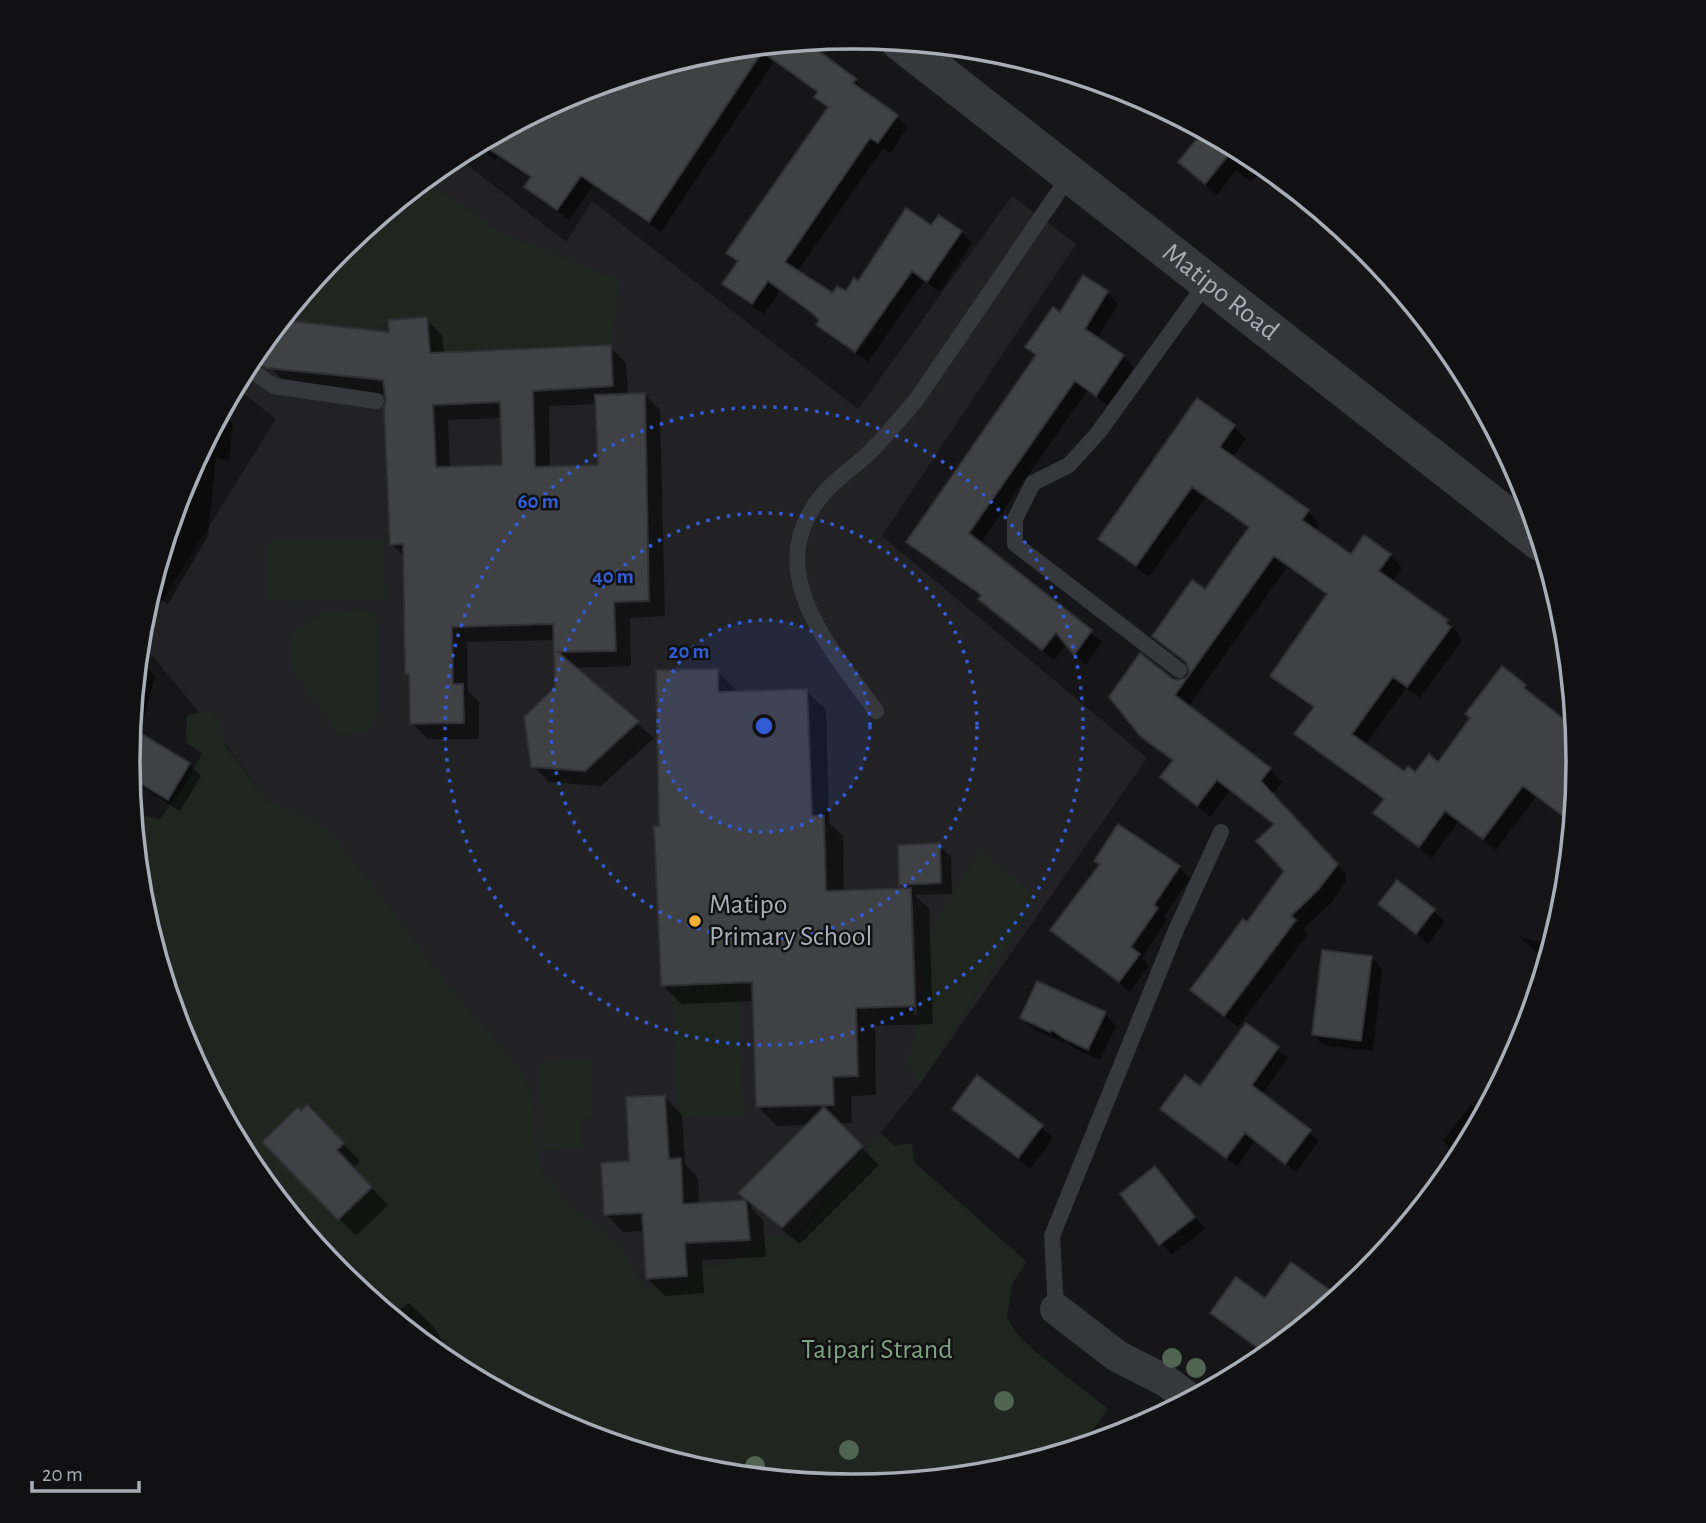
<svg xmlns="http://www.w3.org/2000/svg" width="1706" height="1523" font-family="'Alegreya Sans',sans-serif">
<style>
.built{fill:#222225}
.green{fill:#1e261f}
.shadow{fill:#0007;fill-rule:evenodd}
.building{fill:#404145;stroke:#303034;stroke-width:2;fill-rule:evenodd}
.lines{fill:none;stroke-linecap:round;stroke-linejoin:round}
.service{stroke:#37383d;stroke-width:16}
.minor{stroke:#37383d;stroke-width:32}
.tertiary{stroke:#37383d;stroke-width:38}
.tree{fill:#506452}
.ring{fill:none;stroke:#325cd3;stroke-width:3.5;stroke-dasharray:3.5 7}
.poi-dot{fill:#f2b134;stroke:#111113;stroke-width:2.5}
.labels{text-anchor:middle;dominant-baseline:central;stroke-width:5;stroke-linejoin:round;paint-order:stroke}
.street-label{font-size:28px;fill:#a8adb8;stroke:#111113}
.poi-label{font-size:28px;fill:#a8adb8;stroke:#111113;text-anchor:start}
.park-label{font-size:28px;fill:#7fa381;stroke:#111113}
.rim{fill:none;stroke:#a8adb8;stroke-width:3.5}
.centre{fill:#325cd3;stroke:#111113;stroke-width:3.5}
.ring-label{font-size:21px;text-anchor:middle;font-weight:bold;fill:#325cd3;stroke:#111113;stroke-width:5;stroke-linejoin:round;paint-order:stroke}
</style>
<rect width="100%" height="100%" fill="#161618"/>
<path class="built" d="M456,156l110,86 26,-41 266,208 154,-213 64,48 -194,292 265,222 -227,326 -231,286 -464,-626 -85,-103 1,-6 135,-216 -41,-32 16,-28 90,-110z"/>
<path class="green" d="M425,180l75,52 119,48 -8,65 -180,8 -5,-36 -38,3 -12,10 -94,-10 59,-71z
M384,540l1,60 -116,1 -1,-60z
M365,609l12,9 1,96 -11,18 -28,3 -46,-65 -4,-33 32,-24z
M211,709l10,17 3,18 44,58 32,12 29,17 58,73 61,82 71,82 14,31 3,44 5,27 25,33 54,43 24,41 36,1 15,-20 33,-4 41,-28 26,3 30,-37 7,-17 15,-11 33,-41 15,13 17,-3 2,19 113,100 -15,22 -5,34 10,16 21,20 70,55 -27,37 -87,26 -141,14 -142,-14 -136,-41 -125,-67 -110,-90 -90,-110 -67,-126 -41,-136 -9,-89 27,6 25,-35 17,-30 -16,-12 1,-26z
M980,850l57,48 -117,186 -13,-20 17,-67 1,-58z
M738,985l5,130 -65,3 -6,-130z
M591,1060l1,58 -11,1 1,29 -40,2 -3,-88z"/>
<path class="shadow" d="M803,42l52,38 12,12 -2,2 31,22 12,11 -18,26 -7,-5 -86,124 37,23 12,-2 86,-65 29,4 11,11 -32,49 -16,-11 -56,81 -39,-26 -11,-11 3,-4 -41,-30 -16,23 -28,-19 -12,-11 15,-21 -10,-10 99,-144 -11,-12 2,-3 -45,-32 -113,170 -68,-46 -24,34 -31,-22 -12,-11 6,-8 -35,-22 -2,3 -19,-15 100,-53 136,-41z
M1199,129l57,30 9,7 -14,16 -15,-12 -19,25 -37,-33 24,-30z
M1107,292l11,12 -21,35 26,17 11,12 -26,37 -21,-14 -107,153 122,98 -16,23 -19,-21 -13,16 -63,-50 -11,-11 1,-2 -61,-44 -12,-11 129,-185 -10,-10 33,-33z
M426,319l16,16 2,19 166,-7 16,16 2,32 16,-1 16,16 5,206 -35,2 1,48 -58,2 81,70 -53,48 -52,-4 -16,-16 24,-79 -1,-47 -89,2 1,49 11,11v37h-51l-16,-16 -1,-46 -4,-4 -2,-116 -14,-13 -4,-150 -101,-11 -16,-16 121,-34zM597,404l2,63 -49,2 -1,-63zM503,418l1,49 -54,1 -2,-48z
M222,412l11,12 -4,36 -13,-2 -8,78 -40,68 -18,-11 34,-109z
M1234,427l12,12 -14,19 76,54 12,12 -5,7 37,26 38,-2 12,13 -10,14 55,39 12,13 -1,2 4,4 -42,58 -14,-10 -41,57 39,29h12l22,-10 87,-78 12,12 -1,2 39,29 3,33 -6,62 -36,-27 -40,53 -38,-28 -26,36 -44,-33 -12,-13 8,-11 -75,-55 -12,-12 17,-25 -29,-21 -12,-12 55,-80 -41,-29 -99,140 82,63 12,12 -10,13 74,79v8l-15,21 -28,26 5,5 -70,93 -46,-37 56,-66 38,-53 -11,-46 -45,-34 -20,26 -48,-40 12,-15 -31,-26 29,-56 6,2 10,-4 3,-7 -2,-5 -35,-30 51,-45 45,-62 -45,-31 -56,79 -36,-26 -13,-12z
M138,663l6,1 11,12 -17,63 -7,-2v-6l4,1 1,-3 -4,-1z
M717,671l19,19v3l70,-2 20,19 3,113 14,13 1,56 63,-2 -6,-6 38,-39 12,12 1,37 -37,1 14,14 4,115 -58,2 1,69 -25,1 1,27 -14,1 41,41 -79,79 -47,-38 -2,2 12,12 3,37 -64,3 2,33 -39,3 -18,-18 -2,-47 -22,1 -17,-18 59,-117 17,18 3,49 13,14 1,27 51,-3 59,-77 -32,1 -19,-19 -3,-106 -73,3 -20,-19 -1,-157zM909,907h4l4,108h-3z
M148,739l41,26 12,11 -21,35 -41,-26 -9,-9 -1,-6z
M1096,860l83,7 11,11 -26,39 3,3 -25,38 7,8 -19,26 -78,-62 49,-65z
M1381,904l53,7 11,11 -17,22z
M1554,936l-8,24 -27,-23 30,6z
M1371,957l11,12 -9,82 -48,-5 -12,-11z
M1105,1014l11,12 -16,34 -23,-10 -12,-9 -2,2 -29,-14 -12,-11z
M1247,1025l41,33 -26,36 57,47 -23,31 -41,-31 -18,25 -65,-47 -10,-10 39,-21z
M1471,1104l12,9 -24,44 -16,-16z
M307,1107l53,54 -7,8 35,36 -32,31 -91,-94z
M954,1109l87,17 12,12 -23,31 -64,-48z
M1155,1168l50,61 -33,26 -11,-12z
M1335,1296l2,2 -71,58 -42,-31 -12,-12 53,-13z
M409,1303l24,23 27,43 -10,-5 -59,-49z"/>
<path class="building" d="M805,41l52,38 -4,4 45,32 -20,28 -8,-5 -85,124 48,31 4,-7 9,5 8,-13 4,3 48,-73 25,17 8,-10 23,16 -35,51 -15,-11 -57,81 -39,-27 3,-5 -7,-7 -44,-32 -16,23 -30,-20 16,-23 -12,-8 102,-146 -14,-10 4,-5 -56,-40 -113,170 -68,-46 -24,34 -33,-23 7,-10 -51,-34 96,-51 135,-41z
M1203,131l31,17 -29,36 -27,-22z
M1083,275l25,16 -23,38 39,26 -28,41 -21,-15 -106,152 123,97 -18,25 -18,-22 -14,17 -64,-51 3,-4 -75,-53 130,-187 -11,-8 28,-40 7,5z
M427,317l3,36 181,-8 2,41 -80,5 2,76 63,-2 -3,-70 50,-2 4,208 -35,1 2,49 -58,1 81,69 -54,50 -54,-4 -7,-50 31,-30 -2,-63 -101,3 1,57h10l1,39 -54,1 -1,-50h-4l-2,-130 -13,1 -6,-138 2,-5 -3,-22 -117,-12 -15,-10 31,-38 107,12 -1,-12zM500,402l2,63 -66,2 -3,-62z
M1197,398l38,27 -15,22 89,63 -7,10 49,34 13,-19 27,19 -12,17 69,49 -2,3 5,4 -44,60 -14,-10 -41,57 52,37 4,-5 7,6 14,-18 9,8 32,-44 -5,-4 37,-48 24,19 -2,3 50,39 4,35 -6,61 -49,-37 -40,53 -38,-28 -26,36 -46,-34 11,-14 -90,-65 20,-27 -44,-31 57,-82 -53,-38 -99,139 96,73 -10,13 77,83 -20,26 -27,26 5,4 -72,96 -34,-26 53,-71 4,3 37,-51 -28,-30 18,-17 -57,-44 -20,26 -37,-29 13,-17 -32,-23 -32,-40 31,-44 33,26 5,1 9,-3 2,-6 -3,-9 -34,-26 40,-56 13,9 44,-62 -57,-40 -56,79 -38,-27z
M718,669v23l89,-3 5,127 12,-1 2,76 85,-3 4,118 -59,2 2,68 -25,1 1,28 -78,2 -4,-125 -91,4 -7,-160h5l-3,-156z
M132,728l58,35 -22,37 -38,-23 -2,-16z
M1118,824l62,42 -26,39 4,3 -27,39 9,7 -21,28 -69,-52 50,-66 -6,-3z
M940,843l1,40 -42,2 -1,-40z
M1397,880l38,29 -19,25 -38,-30z
M1322,950l50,6 -11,85 -49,-6z
M1037,981l69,31 -18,38 -25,-12 -11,-8 -2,2 -30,-14z
M1246,1023l33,24 -27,38 59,45 -26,34 -40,-31 -19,25 -66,-49 25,-34 15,11z
M977,1075l66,50 -25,33 -66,-49z
M665,1095l4,64 12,-1 2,46 63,-4 4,40 -65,3 2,33 -41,3 -4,-66 -38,2 -3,-52 28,-2 -3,-64z
M307,1104l37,39 -7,7 35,37 -34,33 -76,-78 36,-35 3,4z
M824,1107l39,39 -81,82 -44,-35z
M1155,1166l40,51 -36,28 -39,-51z
M1291,1262l47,34 -71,59 -57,-42 26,-36 29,21z"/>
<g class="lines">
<path class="service" d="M246,367l28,19 102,15
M1179,670l-164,-126v-25l18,-36 36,-18 29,-32 109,-151
M876,711c-45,-63 -118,-140 -53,-217 13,-15 29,-26 44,-39 18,-18 34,-37 50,-56l153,-224
M1056,1309l-4,-73 124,-306 45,-98"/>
<path class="minor" d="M1056,1309l61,47 49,25 24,18"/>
<path class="tertiary" id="s1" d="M899,41l641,501"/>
</g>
<g class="tree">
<circle cx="1172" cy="1358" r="10"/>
<circle cx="1196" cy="1368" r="10"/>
<circle cx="1004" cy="1401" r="10"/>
<circle cx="849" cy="1450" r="10"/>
<circle cx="755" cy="1466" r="10"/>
</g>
<circle cx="764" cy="726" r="106" fill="#325cd3" fill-opacity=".12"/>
<g class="ring">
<circle cx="764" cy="726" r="106"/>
<circle cx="764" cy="726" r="213"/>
<circle cx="764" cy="726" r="319"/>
</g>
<circle class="poi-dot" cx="695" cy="921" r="7"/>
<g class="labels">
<g class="street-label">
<text stroke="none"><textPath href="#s1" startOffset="408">Matipo Road</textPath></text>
</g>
<g class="poi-label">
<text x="709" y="905">Matipo<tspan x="709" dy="32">Primary School</tspan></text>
</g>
<g class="park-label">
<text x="877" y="1350">Taipari Strand</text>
</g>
</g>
<path d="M0 0H1706V1523H0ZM852 49H854A712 712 0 0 1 1566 761V762A712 712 0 0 1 854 1474H852A712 712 0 0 1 140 762V761A712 712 0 0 1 852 49Z" fill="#111113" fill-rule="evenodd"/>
<path class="rim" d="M852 49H854A712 712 0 0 1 1566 761V762A712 712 0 0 1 854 1474H852A712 712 0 0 1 140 762V761A712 712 0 0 1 852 49Z"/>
<circle cx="764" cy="726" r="10" class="centre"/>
<g class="ring-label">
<text x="538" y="508">60 m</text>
<text x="613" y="583">40 m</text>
<text x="689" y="658">20 m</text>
</g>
<path d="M32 1481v10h107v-10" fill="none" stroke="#a8adb8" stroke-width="3.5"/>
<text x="42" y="1481" font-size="21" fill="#a8adb8" stroke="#111113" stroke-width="5" paint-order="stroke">20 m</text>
</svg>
